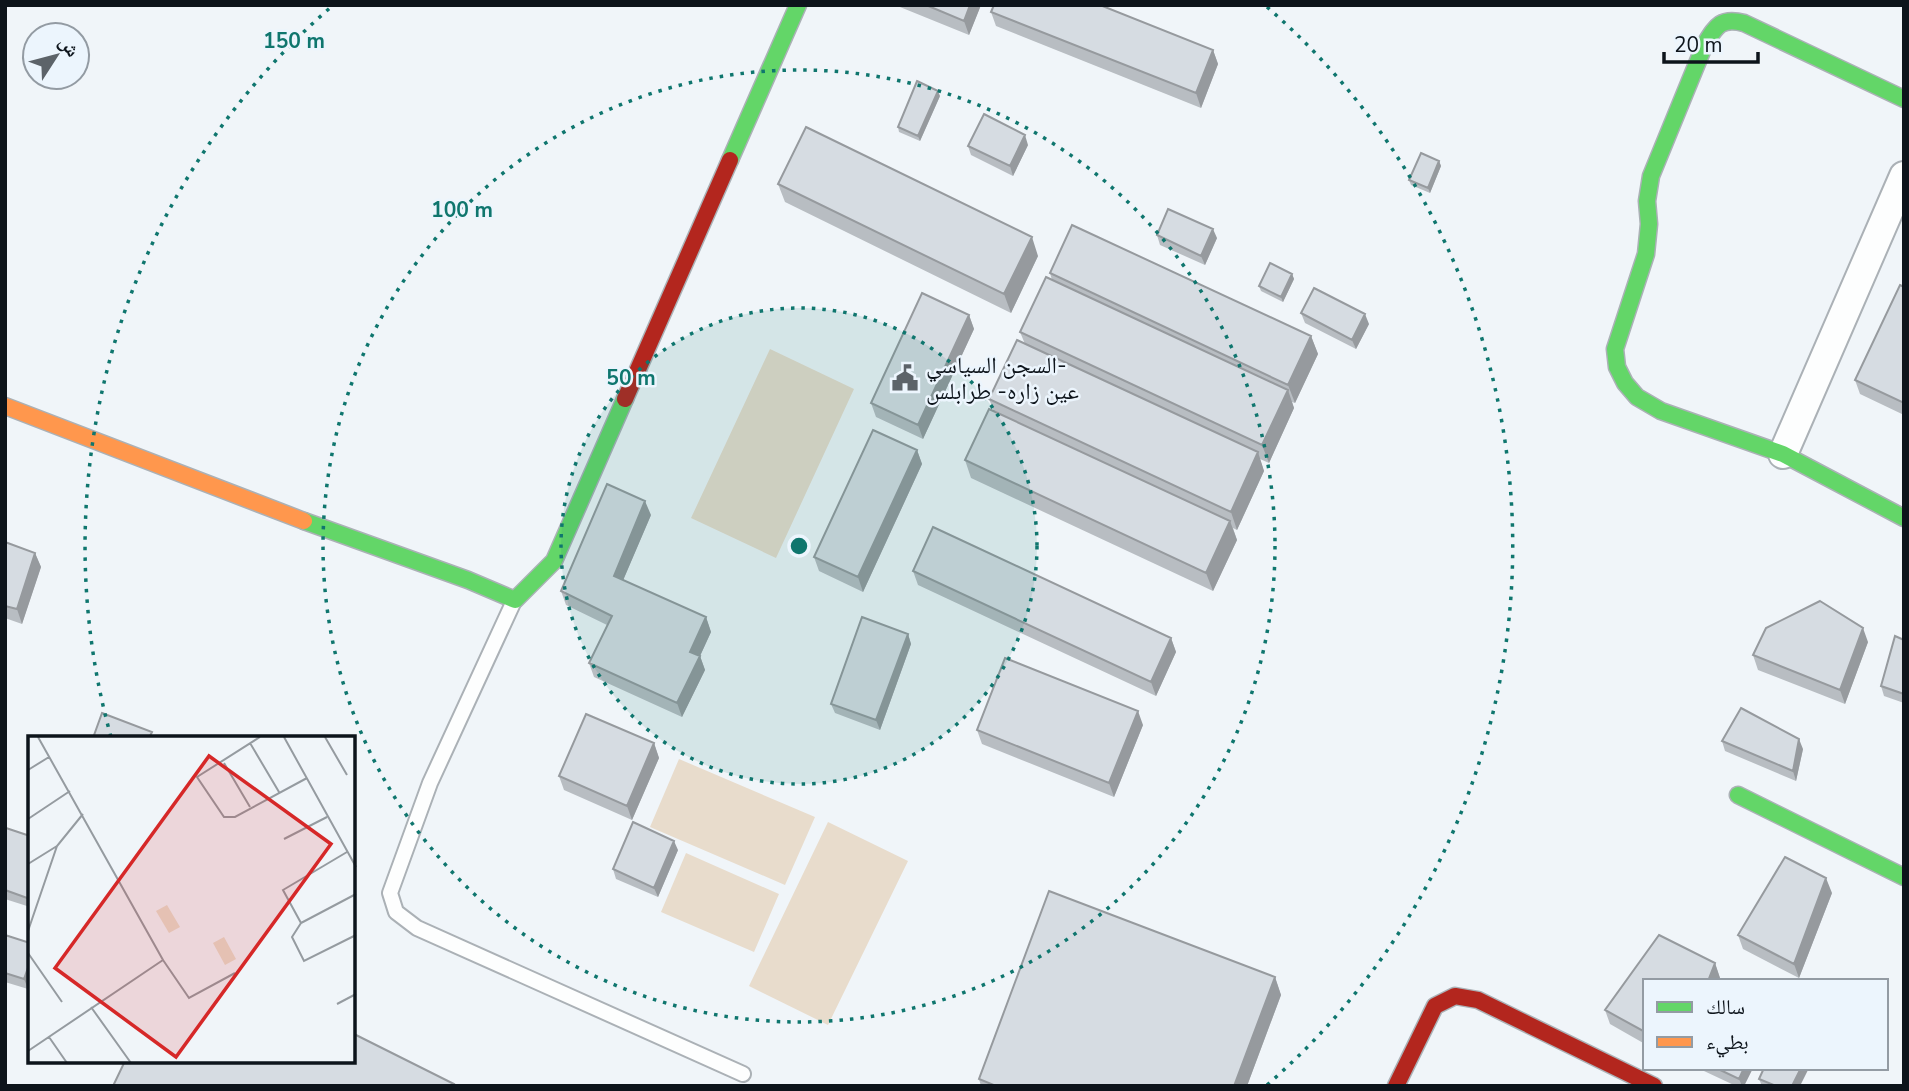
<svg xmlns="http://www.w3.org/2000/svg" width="1909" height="1091" font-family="'Nunito Sans','Noto Naskh Arabic',sans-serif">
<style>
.green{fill:#e8dccc}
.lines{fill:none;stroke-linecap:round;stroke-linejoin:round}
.lane-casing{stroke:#abb1b6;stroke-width:18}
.street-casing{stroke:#abb1b6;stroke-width:32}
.fast-casing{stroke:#abb1b6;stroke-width:19}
.slow-casing{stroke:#abb1b6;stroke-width:19}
.jam-casing{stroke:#abb1b6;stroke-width:19}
.lane{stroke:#fdfefe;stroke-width:14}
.street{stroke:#fdfefe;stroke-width:28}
.fast{stroke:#63d668;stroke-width:16}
.slow{stroke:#ff974d;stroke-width:16}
.jam{stroke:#b3261e;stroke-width:16}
.wall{fill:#b8bdc2}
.shaded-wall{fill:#969a9e}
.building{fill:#d6dce2;stroke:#969a9e;stroke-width:2}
.ring{fill:none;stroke:#0f766e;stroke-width:3.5;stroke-dasharray:3.5 7}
.labels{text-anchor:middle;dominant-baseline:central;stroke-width:5;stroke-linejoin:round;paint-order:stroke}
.poi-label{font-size:23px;fill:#0d141b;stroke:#ecf5fd;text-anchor:start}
.inset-road{fill:none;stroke:#959ba0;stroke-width:2}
.view{fill:#d62828;fill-opacity:0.15;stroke:#d62828;stroke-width:3.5}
.inset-edge{fill:none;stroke:#0d141b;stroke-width:3.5}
.centre{fill:#0f766e;stroke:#ecf5fd;stroke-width:3.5}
.ring-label{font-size:21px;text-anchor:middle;font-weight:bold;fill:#0f766e;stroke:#ecf5fd;stroke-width:5;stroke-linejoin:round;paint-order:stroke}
</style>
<rect width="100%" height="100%" fill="#f0f5f9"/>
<path class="green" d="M770,349l84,40 -78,169 -85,-40z
M679,759l136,58 -30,68 -135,-58z
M828,822l80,39 -80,164 -79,-39z
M686,853l93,41 -25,58 -93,-40z"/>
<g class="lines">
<g class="lane-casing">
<path id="lane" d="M514,601l-84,182 -40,110 6,19 21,16 326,146"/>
</g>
<g class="street-casing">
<path id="street" d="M1783,454l121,-278"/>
</g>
<g class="fast-casing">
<path id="fast" d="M1904,99l-160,-76c-23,-6 -28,3 -39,21l-54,132 -4,25 2,23 -3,30 -31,95 2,18 8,16 12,14 24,14 122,43 121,64
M730,160l68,-155
M304,521l164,59 47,20 39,-39 71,-162
M1738,795l166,82"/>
</g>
<g class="slow-casing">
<path id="slow" d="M5,406l299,115"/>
</g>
<g class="jam-casing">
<path id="jam" d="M625,399l105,-239
M1396,1086l39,-80 20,-10 23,4 176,86"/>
</g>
<use href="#lane" class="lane"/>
<use href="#street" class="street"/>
<use href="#fast" class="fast"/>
<use href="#slow" class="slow"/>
<use href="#jam" class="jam"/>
</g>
<path class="wall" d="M895,5h86l-12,30z
M991,12l222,38 5,14 -17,44 -205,-82z
M940,96l-20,45 -21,-9 -1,-5z
M1028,145l-15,31 -42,-21 -3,-9z
M1439,161l2,5 -11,27 -19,-8 -2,-5z
M778,184l260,72 -27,57 -226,-111z
M1157,235l60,3 -12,27 -45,-20z
M1050,273l261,63 7,18 -23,49 -3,-1 2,6 -25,55 -9,-4 4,12 -27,59 -4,-2 4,12 -24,51 -242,-113 -6,-18 29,-49 -5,-12 36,-55 -5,-12 32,-52z
M1292,274l2,5 -11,23 -22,-11 -2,-5z
M1904,287v128l-44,-21 -5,-14z
M1301,313l68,11 -13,25 -51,-26z
M969,315l5,14 -51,110 -47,-22 -5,-14z
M917,450l5,14 -59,128 -44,-21 -5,-14z
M651,515l-28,65 83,37 5,15 -11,24 5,14 -23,47 -88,-40 -5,-14 18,-38 -41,-20 -5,-14z
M5,542l30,11 6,14 -19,57 -17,-6z
M913,571l258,67 5,14 -20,44 -238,-111z
M908,634l3,10 -31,86 -45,-17 -4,-9z
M1904,640v63l-20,-7 -3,-10z
M1868,642l-23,62 -87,-34 -5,-15z
M1143,725l-29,72 -132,-53 -5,-14z
M1722,741l81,8 -7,32 -71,-30z
M654,743l5,15 -27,62 -68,-30 -5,-14z
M5,831l25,5v71l-25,-8z
M678,850l-20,47 -42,-18 -3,-10z
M1832,893l-33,85 -56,-29 -5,-14z
M5,935l25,8v40l-2,6 -23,-7z
M1659,935l56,28 5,15 -1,3h-74v63l-35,-20 -5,-14z
M1275,977l6,18 -34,91h-266l-2,-7z
M1703,1068h50l-9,18h-8l-32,-15z
M1759,1079l41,7h-38z"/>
<path class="shaded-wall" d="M970,5h11l-12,30 -5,-14z
M1213,50l5,14 -17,44 -5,-15z
M938,91l2,5 -20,45 -2,-5z
M1025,135l3,10 -15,31 -3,-10z
M1439,161l2,5 -11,27 -2,-5z
M1213,229l4,9 -12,27 -4,-9z
M1032,237l6,19 -27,57 -7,-19z
M1292,274l2,5 -11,23 -2,-5z
M1365,314l4,10 -13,25 -4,-9z
M969,315l5,14 -51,110 -5,-14z
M1311,336l7,18 -23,49 -7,-18z
M1288,390l6,18 -25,55 -7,-18z
M917,450l5,14 -59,128 -5,-15z
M1258,452l6,19 -27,59 -6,-18z
M645,501l6,14 -32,75 -5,-14z
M1230,521l7,19 -24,51 -7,-18z
M35,553l6,14 -19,57 -5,-15z
M706,617l5,15 -11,24 5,14 -23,47 -5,-14 13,-51z
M1863,628l5,14 -23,62 -5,-14z
M908,634l3,10 -31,86 -4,-10z
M1171,638l5,14 -20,44 -5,-14z
M1138,711l5,14 -29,72 -5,-14z
M1799,739l4,10 -7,32 -3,-10z
M654,743l5,15 -27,62 -5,-14z
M674,841l4,9 -20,47 -4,-9z
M1826,878l6,15 -33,85 -5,-14z
M30,962v21l-2,6 -4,-10z
M1715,963l5,15 -1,3h-11z
M1275,977l6,18 -34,91h-13z
M1744,1068h9l-9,18h-2l-3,-7z
M1801,1068h8l-9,18h-8z"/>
<path class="building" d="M926,5h44l-6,16z
M994,5h106l113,45 -17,43 -205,-81z
M917,81l21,10 -20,45 -20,-9z
M984,114l41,21 -15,31 -42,-20z
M806,127l226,110 -28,57 -226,-110z
M1421,153l18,8 -11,27 -19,-8z
M1168,209l45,20 -12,27 -44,-21z
M1072,225l239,111 -23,49 -238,-112z
M1270,263l22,11 -11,23 -22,-11z
M1046,277l242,113 -26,55 -242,-113z
M1900,285l4,2v116l-49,-23z
M1314,288l51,26 -13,26 -51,-27z
M922,293l47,22 -51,110 -47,-22z
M1017,340l241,112 -27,60 -242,-113z
M989,409l241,112 -24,52 -241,-113z
M873,430l44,20 -59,127 -44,-20z
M607,484l38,17 -31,75 92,41 -16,35 10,4 -23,47 -88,-40 23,-47 -51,-25z
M933,527l238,111 -20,44 -238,-111z
M5,542l30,11 -18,56 -12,-3z
M1820,601l43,27 -23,62 -87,-35 13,-27z
M862,617l46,17 -32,86 -45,-16z
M1895,636l9,4v54l-23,-8z
M1005,658l133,53 -29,72 -132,-53z
M1741,708l58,31 -6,32 -71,-30z
M102,713l50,19 -3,6h-56z
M586,714l68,29 -27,63 -68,-30z
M633,822l41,19 -20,47 -41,-19z
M6,828l24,8v63l-25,-9v-59z
M1785,857l41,21 -32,86 -56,-29z
M1049,891l226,86 -41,109h-238l-17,-7z
M5,935l25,8v19l-6,17 -19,-6z
M1659,935l56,28 -7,18h-63v51l-40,-22z
M354,1034l100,50 -1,2h-340l12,-25h229z
M1716,1068h28l-5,11z
M1764,1068h37l-9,18h-16l-17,-7z"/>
<circle cx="799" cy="546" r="238" fill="#0f766e" fill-opacity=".12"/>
<g class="ring">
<circle cx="799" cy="546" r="238"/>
<circle cx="799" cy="546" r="476"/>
<path d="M111 737A714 714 0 0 1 331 7M1267 7A714 714 0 0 1 1267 1085"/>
</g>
<defs>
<g id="civic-bare" transform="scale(2.1)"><path d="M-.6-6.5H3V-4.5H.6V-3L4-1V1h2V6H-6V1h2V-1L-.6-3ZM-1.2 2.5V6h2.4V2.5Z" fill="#5c6369" stroke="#ecf5fd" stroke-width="2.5" paint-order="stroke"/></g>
</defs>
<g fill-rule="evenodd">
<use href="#civic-bare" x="905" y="378"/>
</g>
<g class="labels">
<g class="poi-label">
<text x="926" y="365">السجن السياسي-<tspan x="926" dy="26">عين زاره- طرابلس</tspan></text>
</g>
</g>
<g transform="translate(28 736)">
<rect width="327" height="327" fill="#f0f5f9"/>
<path d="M139,169l13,22 -11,6 -13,-22zM196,201l12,22 -11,6 -12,-22z" fill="#e8dccc"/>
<path class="inset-road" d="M232,1l-63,40 27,40h11l72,-39M256,1l72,130M297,1l22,38M222,7l29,49M196,27l26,44M0,34l21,-13M0,83l42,-28M256,103l43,-22M319,116l-64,38 18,33 -9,14 12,24 52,-26M0,128l29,-18M273,187l55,-29M0,195l29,-85 26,-32M0,217l34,49M135,224l26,38 46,-25M309,268l19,-10M63,271l40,56M21,301l18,26M0,315l135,-91 -125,-223"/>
<path class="view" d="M181,20l122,88 -155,213 -121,-89z"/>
<rect width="327" height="327" class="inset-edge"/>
</g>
<circle cx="799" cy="546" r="10" class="centre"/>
<g class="ring-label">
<text x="294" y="48">150 m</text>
<text x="462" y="217">100 m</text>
<text x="631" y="385">50 m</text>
</g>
<rect width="1909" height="1091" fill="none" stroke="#0d141b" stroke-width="14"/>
<rect x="1643" y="979" width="245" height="91" fill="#ecf5fd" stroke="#939ba3" stroke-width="2"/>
<rect x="1657" y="1002" width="35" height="10" fill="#63d668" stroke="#939ba3" stroke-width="2"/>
<text x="1706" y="1014" font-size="21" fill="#0d141b">سالك</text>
<rect x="1657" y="1037" width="35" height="10" fill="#ff974d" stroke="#939ba3" stroke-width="2"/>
<text x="1706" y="1049" font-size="21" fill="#0d141b">بطيء</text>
<g transform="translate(56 56) rotate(54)"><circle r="33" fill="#ecf5fd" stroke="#939ba3" stroke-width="2"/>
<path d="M0-5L12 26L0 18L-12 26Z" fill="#5c6369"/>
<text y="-10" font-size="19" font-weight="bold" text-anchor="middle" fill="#0d141b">ش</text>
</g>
<path d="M1664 52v10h94v-10" fill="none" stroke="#0d141b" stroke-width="3.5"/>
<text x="1674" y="52" font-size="21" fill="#0d141b" stroke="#ecf5fd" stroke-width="5" paint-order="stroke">20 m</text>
</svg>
